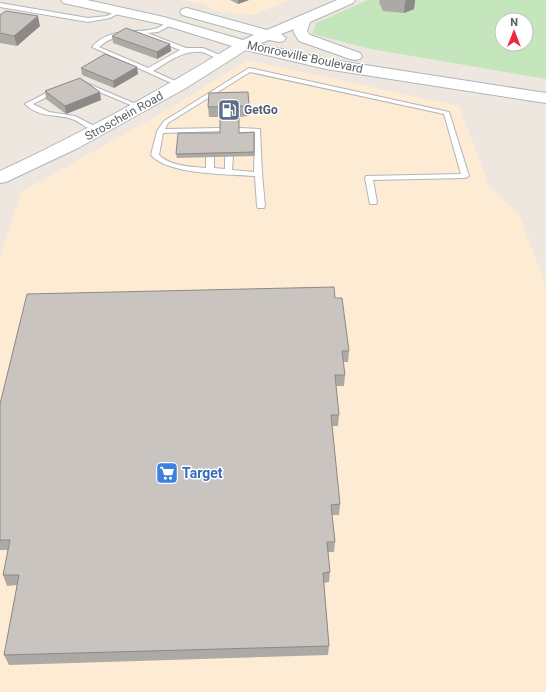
<svg xmlns="http://www.w3.org/2000/svg" width="546" height="692" font-family="Roboto,sans-serif">
<style>
.commercial{fill:#feebd4}
.green{fill:#c5e5bc;fill-rule:evenodd}
.lines{fill:none;stroke-linecap:round;stroke-linejoin:round}
.lane-casing{stroke:#b1b5b9;stroke-width:2}
.secondary-casing{stroke:#b0b6b9;stroke-width:2}
.lane{fill:#fff;fill-rule:evenodd}
.secondary{fill:#fff;fill-rule:evenodd}
.wall{fill:#ada9a5}
.shaded-wall{fill:#8d8986}
.building{fill:#c9c4c0;stroke:#8d8986}
.labels{text-anchor:middle;dominant-baseline:central;stroke-width:3;stroke-linejoin:round;paint-order:stroke}
.far-street-label{font-size:12px;fill:#595f62;stroke:#fff}
.far-service-label{font-size:12px;font-weight:bold;fill:#4e5e75;stroke:#fff;text-anchor:start}
.shop-label{font-size:14px;font-weight:bold;fill:#366cbe;stroke:#fff;text-anchor:start}
</style>
<rect width="100%" height="100%" fill="#ede7e0"/>
<path class="commercial" d="M180,0h109l-35,15 -35,-3 -17,-8z
M247,60l212,46 31,82 29,26 27,72v406h-546v-436l21,-64 158,-89z"/>
<path class="green" d="M368,0h178v79l-175,-30 -59,-15 4,-11zM502,20h24v24h-24z"/>
<g class="lines">
<g class="lane-casing">
<path id="lane" d="M0,3l88,15 19,-2 13,-7 3,2 -13,7 -22,4 -88,-15z
M171,21l3,2 -1,1 -15,8 -11,1 39,15h17l24,10c-7,5 -18,-5 -26,-6 -18,-2 -33,10 -48,19l29,13 1,1 -3,2 -88,-40c18,-20 40,-13 62,-18 6,-1 11,-6 17,-8zM139,34l41,16 -32,18 -49,-21c10,-9 27,-14 40,-13z
M249,68l200,44 20,64 -4,2 -92,2 4,22 -1,2h-6l-5,-26 1,-2 95,-2 -17,-60 -194,-42 -82,51 -3,6 55,-1 3,2 -1,1 -59,2 -4,22c11,11 32,12 47,13v-11l4,-2 4,2v11l11,1v-12l4,-2 4,2 -1,13 22,2 1,-40h-16l-3,-2 3,-2 21,1 2,45 3,32 -1,2h-6l-1,-2 -2,-30c-26,-2 -87,-1 -104,-21l6,-24 7,-10z
M80,82h4l59,25 -5,1 -58,-24z
M56,88l2,1v2l-25,13 16,8 26,4 25,13v2c-9,2 -19,-9 -28,-12 -17,-6 -31,0 -47,-15z"/>
</g>
<g class="secondary-casing">
<path id="secondary" d="M61,0h26l77,17 79,23 11,-5 -72,-20 -2,-3 2,-3 5,-1 80,22 70,-30h18l-2,3 -43,19 -3,9 3,4 50,18 2,3 -2,3 -5,1 -5,-1 -51,-18 -6,-10 1,-2 -13,5 5,4 -2,3 -5,1 -10,-2 -10,4 67,15 220,34v10l-220,-34 -80,-19 -60,38 -108,60 -72,34 -6,1v-12c80,-37 157,-79 232,-125l-71,-22 -93,-20 -5,-1z"/>
</g>
<use href="#lane" class="lane"/>
<use href="#secondary" class="secondary"/>
</g>
<path class="wall" d="M230,0h19l-11,4z
M380,0h35l-1,9 -10,4 -21,-2 -4,-9z
M0,15l40,11 -23,20 -17,-3z
M112,36l58,8 1,7 -14,8 -44,-16z
M137,67l1,7 -24,14 -32,-13 -1,-7z
M45,91l56,9 -35,14 -20,-15z
M248,92l1,24 -10,1v16l15,-1 1,24 -78,2 -1,-4 44,-21v-16h-11l-1,-10z
M335,298l14,53 -1,11h-5l2,13 -1,11h-8l3,29 -1,11h-6l8,78 -1,11h-7l3,27 -1,10h-6l2,20 -1,10 -5,1 5,63 -1,9 -319,10 -5,-10 13,-70 -10,1 -4,-11 5,-25h-8v-146z"/>
<path class="shaded-wall" d="M238,0h11l-11,4z
M407,0h8l-1,9 -10,4 1,-12z
M38,16l2,10 -23,20 -3,-10z
M170,44l1,7 -14,8v-7z
M137,67l1,7 -24,14 -1,-7z
M100,92l1,8 -35,14 -1,-8z"/>
<path class="building" d="M6,11l32,5 -24,20 -14,-3v-18z
M126,28l44,16 -13,8 -45,-16z
M105,54l32,13 -24,14 -32,-13z
M80,78l20,14 -35,14 -20,-15z
M248,92l1,14 -41,1 1,-14z
M220,113h19v20l15,-1v20l-78,2 2,-21h42z
M334,287l1,11h7l7,53h-7l3,24h-10l4,40h-8l9,89 -9,1 4,37h-8l3,30 -7,1 6,73 -325,9 15,-80h-16l7,-35h-10v-136l27,-110z"/>
<defs>
<g id="fuel-square" transform="scale(1.15)"><rect x="-9" y="-9" width="18" height="18" rx="4" fill="#5c6f8a" stroke="#fff"/><path d="M-5.5-6h7V0h2V4h1.3V-2.5L3-4.5l.8-.8L6-3V5H2.5V1h-1V6h-7ZM-4.2-4.7v3.2H.2V-4.7Z" fill="#fff"/></g>
<g id="supermarket-square" transform="scale(1.15)"><rect x="-9" y="-9" width="18" height="18" rx="4" fill="#3f7fe0" stroke="#fff"/><path d="M-6-5.5h2.5l.6 2H6L4.5 2H-2.5L-4.4-4H-6ZM-1.5 3.2a1.3 1.3 0 1 0 .1 0ZM3 3.2a1.3 1.3 0 1 0 .1 0Z" fill="#fff"/></g>
</defs>
<g fill-rule="evenodd">
<use href="#fuel-square" x="229" y="110"/>
<use href="#supermarket-square" x="167" y="473"/>
</g>
<g class="labels">
<g class="far-street-label">
<text transform="translate(305 57) rotate(12)">Monroeville Boulevard</text>
<text transform="translate(124 116) rotate(-29)">Stroschein Road</text>
</g>
<g class="far-service-label">
<text x="244" y="110">GetGo</text>
</g>
<g class="shop-label">
<text x="182" y="473">Target</text>
</g>
</g>
<g transform="translate(514 32)"><circle r="19" fill="#ffffff" stroke="#bdbfc0"/>
<path d="M0-3L7 15L0 10L-7 15Z" fill="#eb2844"/>
<text y="-6" font-size="11" font-weight="bold" text-anchor="middle" fill="#595f62">N</text>
</g>
</svg>
